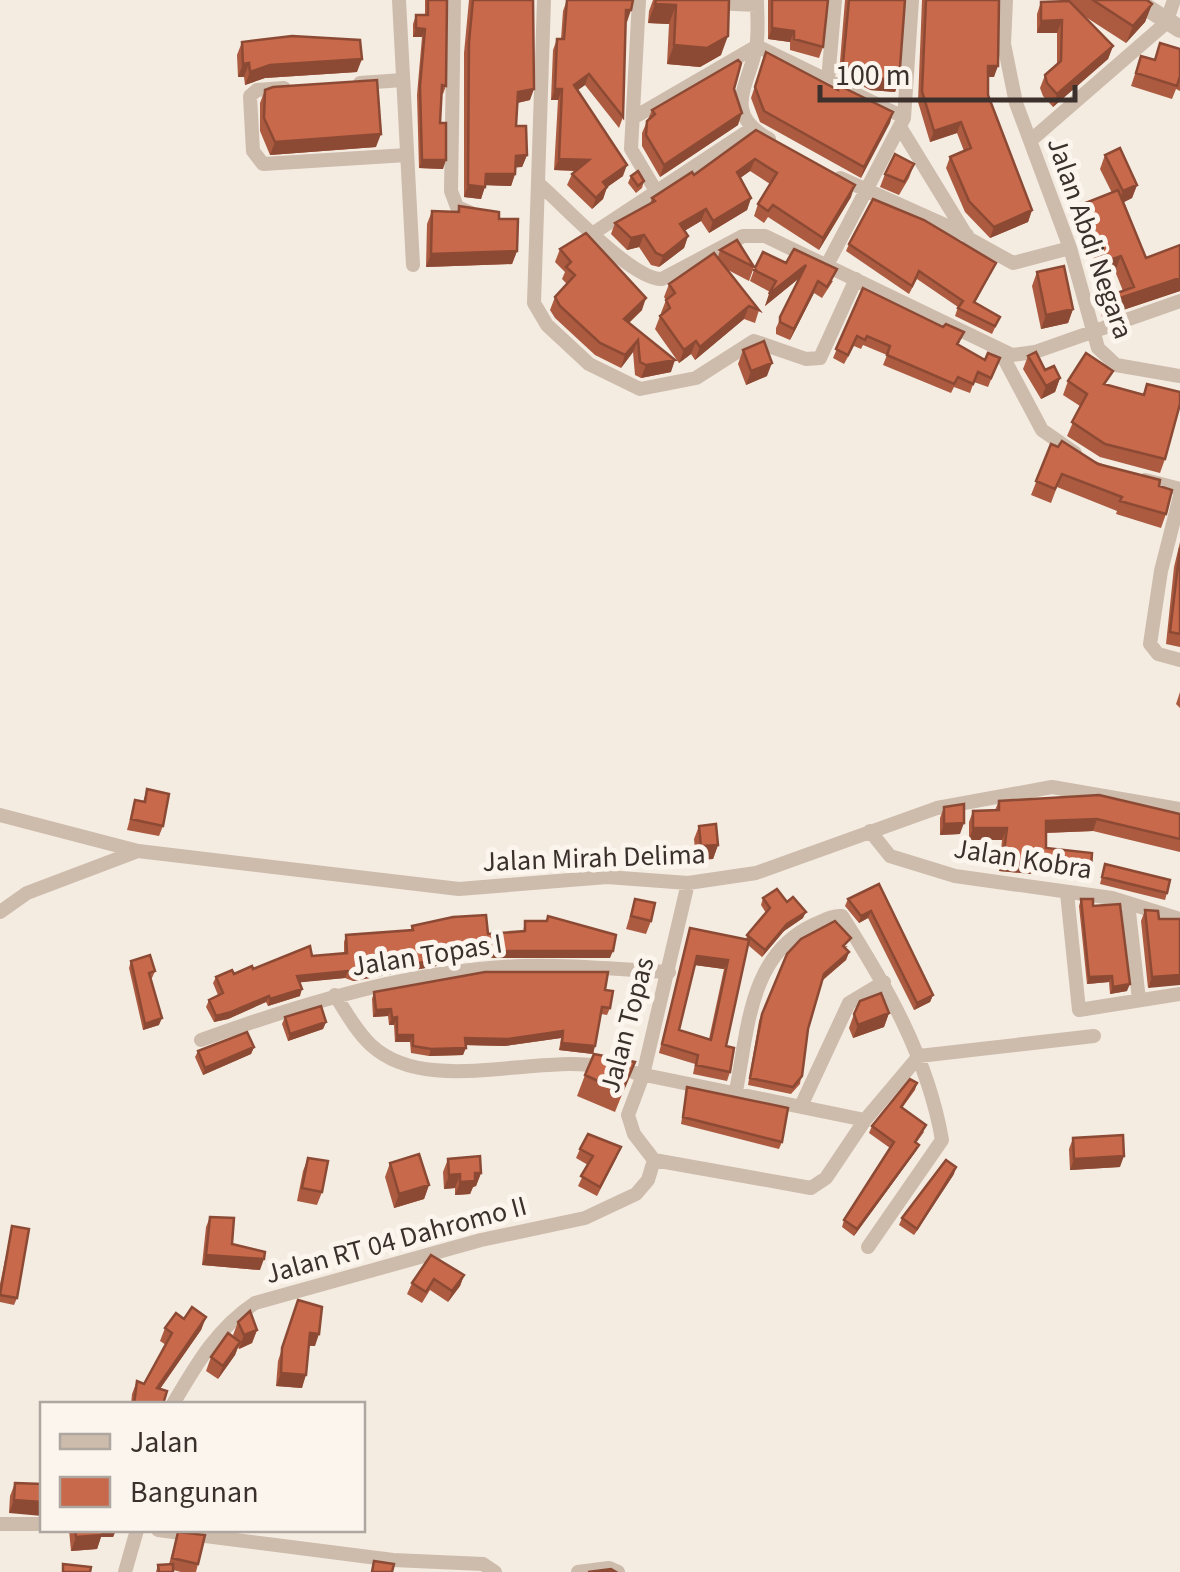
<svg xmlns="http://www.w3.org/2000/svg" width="1180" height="1572" font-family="'Source Sans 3',sans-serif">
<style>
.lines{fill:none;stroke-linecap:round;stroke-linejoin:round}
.minor{stroke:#cdbbac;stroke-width:14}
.tertiary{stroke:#cdbbac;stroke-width:18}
.wall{fill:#ac5a40;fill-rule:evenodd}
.shaded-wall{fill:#8c4a34}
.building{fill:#c8694b;stroke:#8c4a34;stroke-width:2.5;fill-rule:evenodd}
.labels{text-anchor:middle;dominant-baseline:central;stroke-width:10;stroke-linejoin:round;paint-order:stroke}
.street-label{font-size:28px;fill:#3b302b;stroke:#fbf5ee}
</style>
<rect width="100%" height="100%" fill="#f4ebe1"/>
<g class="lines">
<path class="minor" d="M399,0l14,265
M454,0l-3,191 6,16 14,6
M544,0l-10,303 13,22 42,39 51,25 56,-11 58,-37 52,18 14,-1 36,-79
M639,0l-8,149 25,42
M757,0c0,15 2,33 -1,48 -8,39 -34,65 13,91
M1006,0l-2,44 12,59 54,145 28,100 18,17 64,11
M713,3l44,2
M757,46l138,67
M828,80l7,-80
M360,83l43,-3
M284,88l-27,2 -7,6 3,55 10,13 144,-9
M633,118l124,-72
M900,127l68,111 45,25 57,-15
M1030,141l136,-118 8,-23
M840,178l127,57
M539,184c26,22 93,96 123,95l81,-43h22l247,119 23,-3 145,-51
M595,232l156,-103
M827,265l77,-147 8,-118
M1000,351l42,79 33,23
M1145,480l35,9
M1180,496l-19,75 -11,73 8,10 22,6
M0,815l138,36 321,38 148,-12 81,6 68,-10 181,-65 115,-21 128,22
M870,831l20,25 65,20 157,22 68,21
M688,883l-45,192 -15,40 6,19 20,26 157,28 15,-10 39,-58 54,-64 175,-20
M1067,893l12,117 101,-16
M1128,903l11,97
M0,912l27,-19 111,-42
M335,995c11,17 21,36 36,50 56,52 164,8 233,22
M201,1040c103,-37 211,-70 322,-74 48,-2 97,4 146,6
M635,1073l230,47
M736,1091c12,-61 13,-136 77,-166 10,-4 19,-10 29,-9 44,69 86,142 100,224l-74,107
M801,1106l48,-103 35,-21
M173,1404c23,-39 44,-76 82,-101l226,-63 104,-22 51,-24 12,-14 6,-20
M0,1524h42
M158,1530l235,30 90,4 12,8
M125,1572l12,-42
M578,1572l31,-4 9,4"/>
<path class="tertiary" d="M1135,0l45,29"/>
</g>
<path class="wall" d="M425,0h22l-1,86 -3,8h-2l-1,29 3,46 -24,-1 -2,-73 5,-58h-9v-13l3,-9h9z
M469,0h64l-3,100 -13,3 -1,23 11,29 -5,12h-7v7l-4,12 -26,-1 -4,14 -17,-2v-144z
M567,0l60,22 -2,-1 -2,96 -4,11 -34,-43 -8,5 46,86 -16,11 -4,12 -11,10 -25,-24 5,-11 3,-3 -21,-1 4,-70h-7l2,-50 4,-11h4l2,-28z
M653,0h76l-8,55 -21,12 -33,-3 2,-40 -21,-1 1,-12z
M768,0h60l-5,47 -4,11 -29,-8v-8l-22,-3z
M845,0h60l-6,81 -4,11 -25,-2 -31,-16z
M922,0h77l-5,77h-6v18l44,115 -4,12 -38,16 -25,-26 -19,-44 4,-11 14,-6 -7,-18 -27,9 -12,-40z
M1060,0h87l5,4 -7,18 -19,21 -45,-29 32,32 -5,13 -55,48 -10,-11 -3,-8 5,-13 12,-10v-32h-20v-19l4,-12 21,-1z
M242,42l115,30 -92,6 -20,7 -1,-8h-6l-1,-22z
M1180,49v42l-4,-2 -4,10 -41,-13 10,-30 13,4z
M766,52l70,38 2,-5 55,27 -32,66 -101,-56 -9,-24z
M734,89l4,36 -78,52 -18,-31v-13l10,-23z
M265,90l111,57 -106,8 -10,-24v-28z
M756,130l95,67 -32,53 -51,-33 -4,6 -10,-7 4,-12 12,-20 -20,-13 -10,7 11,20 -4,12 -38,23 -8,-12 -17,10 4,5 -4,12 -25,19 -8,-2 -12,-18 -12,3 -16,-16 4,-11 35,-19 2,-6 42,-23z
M1105,155l32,30 -5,13 -8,4 22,56 34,-13v46l-78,26 -1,-5 5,-15 17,-6 -8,-20 -14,6 -23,-57 5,-16 29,-11 -12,-24z
M914,164l-5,14 -10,17 -19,-8 5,-13z
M631,176l13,5 -2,7 -6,5 -8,-10z
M459,206l40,13 18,32 -5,13 -86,3 1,-43 5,-13 25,1z
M849,244l147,19 -21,40 25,14 -8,17 -37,-18 3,-9 -41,-28 -8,15 -63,-43z
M560,249l82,61 -13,13 42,49 -30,6 -6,-3 -2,-23 -12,16 -26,-13 -40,-37 -5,-8 5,-13 12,-13 -5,-5 3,-7 -10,-10z
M720,250l34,17 -5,14 -21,-11 31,40 -4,13 -11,-4 -49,41 -4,-6 -12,9 -24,-34 5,-13 2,-1 -1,-2 5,-13 -2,-3 5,-13 49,-27z
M786,263l47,18 -11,17 -8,-5 -24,47 -14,-6v-6l23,-50 -34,28 5,-14 -20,-11 4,-11z
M1037,272l36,37 -5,14 -27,6 -9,-43z
M863,288l97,54 -2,3 27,15 15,-2 -12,29 -14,-5 -4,11 -16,-6 -3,6 -68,-28 4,-10 -24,-10 -2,4 -7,-3 -10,18 -11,-6z
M743,350l24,26 -21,9 -8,-21z
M1028,356l17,14 15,8 -5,14 -14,7 -18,-30z
M1068,381l39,4 36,9 4,-10 18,75 -5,14 -60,-16 -33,-21 13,-30 -17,-11z
M1051,444l108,42 7,28 -5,14 -45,-14 1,-3 -60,-24 -6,16 -20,-8z
M1180,542v105l-14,-3 8,-77z
M1180,692v16l-4,-4z
M147,789l16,37 -4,10 -32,-6 8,-30 8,2z
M999,801l181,13v38l-87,-21 -47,2v15l40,31 -87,-8 3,-31h-33v-18l4,-11 22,-1z
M944,807l16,27 -20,1v-17z
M699,826l19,19 -5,14 -17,1 -2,-21z
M1105,864l62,29 -2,7 -65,-16z
M879,884l54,111 -3,7 -16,8 -46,-92 -9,5 -14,-17 3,-7z
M763,898l24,4 16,16 -19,13 -22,26 -14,-12 -22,101 4,26 -3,9 -34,-7 2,-10 -36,-11 31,-125 56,12 1,-5 19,-22 -5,-8zM695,965l29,4 -15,70 -30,-9z
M635,899l16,22 -5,13 -20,-5z
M1081,899l12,7 34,85 -17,3 -1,-12 -22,2 -8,-78z
M1145,910l14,9h21l-32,69 -7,-67z
M548,916l62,42h-129l-128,23 -8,-3 -46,4 1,14 -32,10 -2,-4 -38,17 -14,3 -8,-15 3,-7 9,-5 -5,-12 3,-6 18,-3 78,-18 32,-3v-11l2,-7 65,-5 1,-4 76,8 35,-2 2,-11h21z
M848,946l-3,2 4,4 -3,8 -24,21 -14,48 -8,55 -9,10 -43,-9 11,-64 28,-67z
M131,961l24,10 -3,7h-2l9,47 -16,5 -14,-62z
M605,990l5,18 -3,7 -6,-1 -8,40 -34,-4 2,-12 -56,8 -40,-1 -2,10 -34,1 -18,-3 -1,-11h-15l-1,-17h-5l-1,-9 -15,1 -1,-18 2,-7z
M889,1013l-5,14 -31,11 -4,-10 5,-14z
M285,1017l41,5 -3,7 -35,12 -6,-17z
M254,1047l-3,7 -48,21 -8,-18 3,-6z
M585,1075l42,7 -12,30 -38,-16z
M917,1083l-2,7 -13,18 22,24 -8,11v8l-62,85 -12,-9 2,-7 46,-72 -21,-15 3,-7z
M687,1087l95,55 -3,7 -98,-25z
M1073,1138l47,29 -50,3 -1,-21z
M580,1149l37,8 -20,39 -19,-10 10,-21 -12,-7z
M308,1158l14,34 -5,13 -20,-4 6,-30z
M448,1159l33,14 -5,13 -3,1 -3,7 -15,1v-7l-11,1 -1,-17z
M390,1163l39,22 -5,14 -30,9 -9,-31z
M954,1174l-40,61 -15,-10 3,-7z
M210,1217l22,27 28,26 -58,-5 4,-38z
M12,1226l5,72 -3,7 -14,-3v-18z
M464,1275l-4,11 -12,16 -18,-12 -8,13 -15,-9 5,-11z
M298,1300l17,46h-6l-7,42 -26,-2 2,-25z
M206,1317l-5,13 -41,59 3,15h-32l1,-10 5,-13 7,3 22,-39 -6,-4 5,-13 19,-9z
M238,1322l19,8 -5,13 -13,6 -1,-2 -3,8 -17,24 -12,-8 5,-14 24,-19 -2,-3z
M15,1483l27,1 -33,29 1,-17z
M69,1530h47l-3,7h-12l-4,12 -26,2z
M178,1532l20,32 -2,8h-15l-8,-2v2h-17l2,-7 11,-1z"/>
<path class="shaded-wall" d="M655,4l21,1 -7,19 -21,-1z
M1152,4l-7,18 -19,21 7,-17z
M626,10h5l-4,12 -6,-1z
M1062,20l-5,13h-20l4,-12z
M416,28l9,1 -3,8h-9z
M772,28l22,3 -4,11 -22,-3z
M728,36l-7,19 -21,12 -33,-3 7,-19z
M1113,46l-5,13 -55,48 4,-13z
M362,59l-5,13 -92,6 -20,7 5,-13 20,-7z
M249,63l-5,14h-6l5,-13z
M988,66h10l-4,11h-10z
M589,74l-4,11 -15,11 4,-11z
M874,78l25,3 -4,11 -25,-2z
M534,89l-4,11 -17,4 5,-12z
M555,89h7l-4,11h-7z
M893,112l-3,11 -29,55 3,-11z
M742,113l-4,12 -78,52 4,-12z
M961,122l-4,11 -27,9 4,-11z
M381,134l-5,13 -106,8 5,-13z
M527,155l-5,12 -11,1 5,-12z
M559,159l30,1 -4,11 -31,-1z
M755,159l-5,12 -18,13 5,-12z
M422,160h24l-3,9 -24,-1z
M627,165l-4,11 -24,17 4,-11z
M486,174h29l-4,12 -30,-1z
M468,185l17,2 -4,12 -17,-2z
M855,185l-4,12 -32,53 4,-12z
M1137,185l-5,13 -14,7 5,-14z
M607,187l-4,12 -11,10 4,-11z
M751,198l-4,12 -38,23 4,-12z
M706,209l-5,12 -25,15 4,-12z
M1032,210l-4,12 -38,16 4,-11z
M644,235l-5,12 -12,3 4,-12z
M688,236l-4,12 -25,19 4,-11z
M517,251l-5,13 -86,3 5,-13z
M1121,256l-6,15 -14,6 6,-16z
M806,265l-4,11 -37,30 4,-12z
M1180,278v13l-78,26 6,-15z
M818,281l-4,12 -24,47 4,-11z
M646,298l-4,12 -23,22 5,-13z
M749,306l-5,13 -49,41 5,-13z
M1073,309l-5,14 -27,6 5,-14z
M638,340l-5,12 -12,16 4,-13z
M696,341l-5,13 -12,9 5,-13z
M675,360l-4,12 -30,6 5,-13z
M772,363l-5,13 -21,9 5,-14z
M1060,378l-5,14 -14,7 5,-13z
M1097,819l-4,12 -52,2 5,-12z
M964,823l-4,11 -20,1 4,-11z
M973,828h34l-5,12h-33z
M718,845l-5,14 -17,1 5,-14z
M1003,859l88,9 -5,11 -87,-8z
M871,911l-3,7 -9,5 2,-7z
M806,912l-3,6 -19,13 -22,26 3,-7 22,-26z
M483,951h130l-3,7h-129l-128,23 2,-6z
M849,952l-3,8 -25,21 3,-7z
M697,956l31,4 -4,9 -30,-4z
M348,971l-3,7 -51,5 3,-7z
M1180,975v10l-32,3 4,-11z
M1112,976l-3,6 -22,2 2,-7z
M1130,984l-3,7 -17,3 3,-7z
M302,989l-2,7 -32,10 2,-7z
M933,995l-3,7 -16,8 3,-7z
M269,996l-3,6 -38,17 -14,3 2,-6z
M391,1009l-3,7 -15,1 3,-7z
M889,1013l-5,14 -31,11 5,-13z
M397,1017l-3,8h-5l3,-7z
M162,1018l-3,7 -16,5 2,-6z
M326,1022l-3,7 -35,12 2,-7z
M563,1031l-2,7 -56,8 -42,-1 2,-7z
M397,1035h16l-3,7h-15z
M562,1043l33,3 -2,8 -34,-4z
M254,1047l-3,7 -48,21 2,-7z
M466,1048l-3,7 -34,1 2,-7z
M919,1145l-3,6 -62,85 3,-7z
M1124,1156l-4,11 -50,3 4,-11z
M956,1167l-2,7 -40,61 3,-6z
M475,1173h6l-5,13 -3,1 -3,7 -15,1 5,-13z
M460,1174l-5,14 -11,1 5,-14z
M429,1185l-5,14 -30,9 5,-14z
M206,1255l58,4 -4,11 -58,-5z
M464,1275l-4,11 -12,16 4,-11z
M206,1317l-5,13 -49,70 5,-12z
M257,1330l-5,13 -13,6 5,-14z
M310,1333l9,1 -4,12 -10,-1z
M240,1342l-5,13 -17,24 5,-13z
M281,1373l25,2 -4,13 -26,-2z
M14,1500l28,2v14l-33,-3z
M100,1530h16l-3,7h-12l-4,12 -26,2 5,-14z"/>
<path class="building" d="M428,0h19l-1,86 -4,-1 -2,38h6v37h-24l-2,-74 5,-57 -9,-1v-13h12z
M473,0h60l1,89 -16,3 -2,34h10l1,29 -11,1 -1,18h-29l-1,13 -17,-2 1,-143z
M567,0h66l-2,10h-5l-3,107 -34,-43 -15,11 53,80 -24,17 4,5 -11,11 -24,-24 17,-14 -30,-1 3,-70h-7l2,-50h7z
M656,0h73l-1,36 -21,12 -33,-3 2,-40 -21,-1z
M772,0h56l-5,47 -29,-8v-8l-22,-3z
M849,0h56l-6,81 -25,-3 -31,-15z
M926,0h73l-1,66h-10v29l44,115 -38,17 -25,-26 -19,-44 21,-9 -10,-26 -27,9 -12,-40z
M1093,0h54l5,4 -19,22z
M1069,1l44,45 -56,48 -10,-11 -2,-8 16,-14 1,-41 -21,1v-19z
M292,36l68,4 2,19 -92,6 -20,7 -1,-9 -6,1 -1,-22z
M1160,43l20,6v27l-3,10 -41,-13 5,-17 14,4z
M766,52l72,38v-5l55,27 -29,55 -100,-56 -9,-24z
M738,60l3,3 -7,26 8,24 -78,52 -18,-30 1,-14 8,-7 -3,-4z
M377,80l4,54 -106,8 -11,-24 1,-28 8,-3z
M756,130l99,55 -32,53 -50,-33 -5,6 -10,-7 19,-31 -22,-14 -18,13 14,26 -38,23 -7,-12 -26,15 8,12 -25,20 -7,-3 -12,-18 -13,3 -16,-15 40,-22 -3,-3 40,-26 2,3z
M1120,148l17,37 -14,6 -18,-36z
M895,154l19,10 -10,18 -19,-8z
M638,171l6,10 -6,5 -7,-10z
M1118,190l28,68 34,-13v33l-72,24 -2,-5 28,-10 -13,-31 -14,5 -24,-57z
M873,199l51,21 72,43 -22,39 26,15 -5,9 -37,-18 5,-7 -44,-30 -7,15 -63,-42z
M459,206l40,6v7h19l-1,32 -86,3 1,-43 27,1z
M586,233l60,65 -22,21 51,41 -29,5 -6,-3 -2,-22 -13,15 -25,-12 -40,-37 -5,-9 20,-22 -9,-8 5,-5 -11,-13z
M737,240l17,27 -34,-17z
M794,249l43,20 -10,18 -9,-6 -24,48 -14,-7v-5l26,-52 -37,29 7,-13 -22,-11 9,-18 23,11z
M714,253l45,57 -10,-4 -49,41 -4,-6 -12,9 -24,-34 10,-8 -4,-8 9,-7 -6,-9z
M1064,266l9,43 -27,6 -9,-43z
M863,288l80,39 3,-3 18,8 -7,12 28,16 3,-7 12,5 -9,20 -13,-6 -5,12 -15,-7 -4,7 -67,-29 3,-9 -23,-10 -2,4 -8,-4 -9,19 -12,-6z
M764,341l8,22 -21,8 -8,-21z
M1036,352l9,18 9,-4 6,12 -14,8 -18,-30z
M1086,353l27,18 -9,13 40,11 3,-11 33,8v12l-15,55 -60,-15 -33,-22 15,-28 -19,-13z
M1062,441l36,23 62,16 -1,6 13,4 -6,24 -46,-13 2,-4 -60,-23 -7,15 -19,-8 15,-37 7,3z
M1180,548v86l-10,-2z
M147,789l22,5 -6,32 -32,-7 4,-19 10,2z
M1099,795l81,19v25l-83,-20 -51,2v27l46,5 -1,15 -88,-9 4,-31h-34v-17l26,-1v-9z
M964,804v19l-20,1v-17z
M716,824l2,21 -17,1 -2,-20z
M1105,864l65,16 -3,13 -65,-16z
M879,884l54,111 -16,8 -46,-92 -10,5 -13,-17z
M777,889l10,13 6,-5 13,15 -19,12 -22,26 -18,-15 23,-27 -7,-10z
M635,899l20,4 -4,18 -20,-5z
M1081,899h12v7l27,-2 10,80 -17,3 -1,-11 -23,1z
M1145,910l13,1 1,8h21v56l-28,2z
M486,915l2,19 37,-3v-10h22l1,-5 68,19 -3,16h-130l-128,24 -7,-4 -51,5 5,13 -32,10 -1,-3 -38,16 -15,4 -7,-16 14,-7 -7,-16 16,-7 2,4 18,-8 1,3 57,-23 2,10 35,-3 -1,-18 67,-5 -1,-4 41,-9z
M835,921l16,17 -8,8 6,6 -25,22 -16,55 -6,47 -9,11 -43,-9 12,-64 25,-60 14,-15z
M690,928l59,12 -23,106 8,2 -4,24 -34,-7 2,-10 -36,-11zM697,956l31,4 -17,80 -32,-10z
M150,955l5,16 -6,2 13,45 -17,6 -14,-63z
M485,972h123l-3,18 8,1 -3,17 -8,-1 -7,39 -33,-3 1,-12 -55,8 -43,-1 1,10 -35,1 -18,-3v-11h-16v-18l-5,1 -1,-9 -15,1 -2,-18z
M881,993l8,20 -31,12 -4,-11 6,-13z
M321,1006l5,16 -36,12 -5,-17z
M247,1032l7,15 -49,21 -7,-17z
M594,1054l41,8 -13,30 -37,-17z
M910,1079l7,4 -16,24 25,18 -11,17 4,3 -62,84 -13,-9 50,-78 -22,-16z
M687,1087l101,21 -6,34 -99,-25z
M588,1134l33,13 -21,40 -19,-11 12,-20 -13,-7z
M1123,1135l1,21 -50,3 -1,-21z
M419,1154l10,31 -30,9 -9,-31z
M480,1156l1,17h-6v8l-15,1v-8l-11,1 -1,-16z
M308,1158l20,3 -6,31 -20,-4z
M946,1160l10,7 -39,62 -15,-11z
M210,1217l24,1 -2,26 33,8 -1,7 -58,-4z
M12,1226l17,3 -12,69 -17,-3z
M431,1255l33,20 -12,16 -18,-12 -8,13 -14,-9z
M298,1300l24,7 -3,27 -9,-1 -4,42 -25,-2 1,-25z
M192,1307l14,10 -49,71 10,3 -4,13h-29l3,-23 7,3 28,-51 -7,-5 11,-15 8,6z
M250,1311l7,19 -13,5 -6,-13z
M228,1333l12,9 -17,24 -12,-9z
M15,1483l27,1v18l-28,-2z
M75,1530h27v5l-26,2z
M178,1532l27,3 -7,29 -26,-6z
M374,1561l20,3 -2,8h-20z
M63,1564l28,3 -1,5h-27z
M173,1564v8h-14l-1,-7z
M611,1569l5,3h-28z"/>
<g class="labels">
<g class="street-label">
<text transform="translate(1090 238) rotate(71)">Jalan Abdi Negara</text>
<text transform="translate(594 858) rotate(-2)">Jalan Mirah Delima</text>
<text transform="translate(1023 859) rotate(9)">Jalan Kobra</text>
<text transform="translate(427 955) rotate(-9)">Jalan Topas I</text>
<text transform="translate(627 1025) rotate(-75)">Jalan Topas</text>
<text transform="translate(396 1240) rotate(-15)">Jalan RT 04 Dahromo II</text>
</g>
</g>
<rect x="40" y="1402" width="325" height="130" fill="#fbf5ee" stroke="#aea6a0" stroke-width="2.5"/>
<rect x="60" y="1434" width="50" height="15" fill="#cdbbac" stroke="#aea6a0" stroke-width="2.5"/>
<text x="130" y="1452" font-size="30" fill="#3b302b">Jalan</text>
<rect x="60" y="1477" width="50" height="30" fill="#c8694b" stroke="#aea6a0" stroke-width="2.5"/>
<text x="130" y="1502" font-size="30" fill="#3b302b">Bangunan</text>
<path d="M820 85v15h255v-15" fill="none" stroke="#3b302b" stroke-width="5"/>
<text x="835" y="85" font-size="30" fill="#3b302b" stroke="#fbf5ee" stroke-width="8" paint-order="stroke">100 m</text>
</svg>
